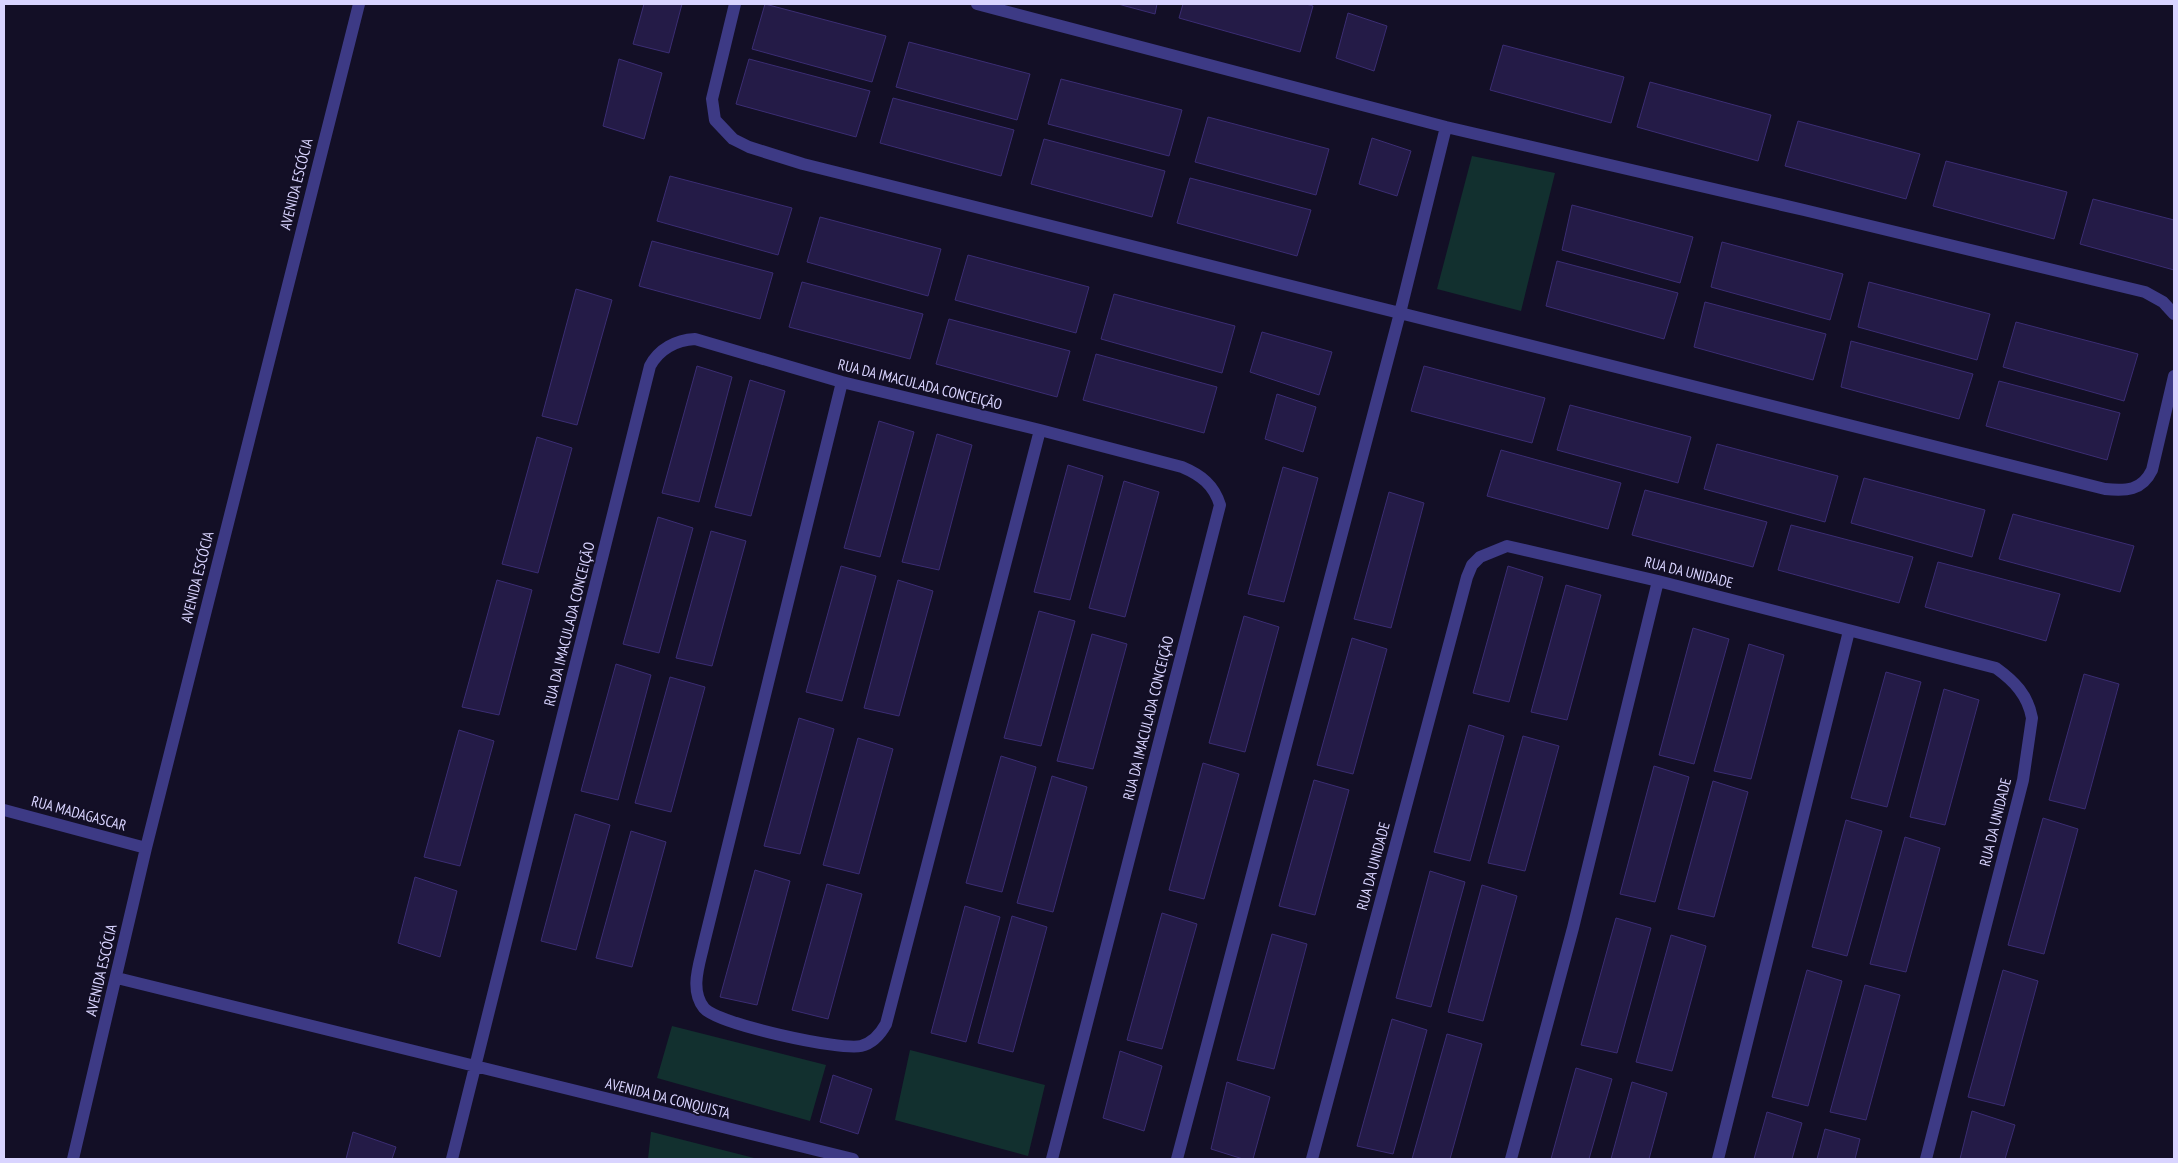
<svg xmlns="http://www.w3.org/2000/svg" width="2178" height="1163" font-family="'PT Sans Narrow',sans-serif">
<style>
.green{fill:#12302f}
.building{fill:#241b47;stroke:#3b2d73}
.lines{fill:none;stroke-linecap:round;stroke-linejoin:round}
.minor{stroke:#3d3a85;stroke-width:12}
.labels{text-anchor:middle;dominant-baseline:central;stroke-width:4;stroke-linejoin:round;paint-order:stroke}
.street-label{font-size:15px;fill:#d9d4ff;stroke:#130f26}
</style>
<rect width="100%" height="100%" fill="#130f26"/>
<path class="green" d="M1472,156l83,17 -34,138 -84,-22z
M672,1026l154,39 -16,56 -153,-43z
M910,1050l135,35 -17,71 -133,-36z
M651,1132h1l106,27h-110z"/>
<path class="building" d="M644,4h38l-13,49 -36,-9z
M765,4l121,32 -14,46 -120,-33z
M1118,4h39l-2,10z
M1183,4h123l7,2 -13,46 -121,-34z
M1348,13l39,13 -13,45 -38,-13z
M909,42l121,32 -13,46 -121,-33z
M1503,45l121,32 -13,46 -121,-33z
M619,59l43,14 -18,66 -41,-13z
M749,59l121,32 -14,46 -120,-33z
M1061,79l121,31 -13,46 -121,-32z
M1650,82l121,33 -13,46 -121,-34z
M893,98l121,32 -13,46 -121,-33z
M1208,117l121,32 -13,46 -121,-33z
M1798,121l122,33 -14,45 -121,-33z
M1372,138l39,13 -14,45 -38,-12z
M1044,139l121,32 -13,46 -121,-33z
M1946,161l121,31 -13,47 -121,-33z
M670,176l122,32 -14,47 -121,-34z
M1190,178l121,32 -14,46 -120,-33z
M2093,199l81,21v50l-94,-26z
M1572,205l121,32 -13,46 -118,-33z
M820,217l121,32 -13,47 -121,-34z
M652,241l121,32 -13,46 -121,-33z
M1722,242l121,32 -13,46 -119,-33z
M968,255l121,32 -13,46 -121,-33z
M1557,261l121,32 -14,46 -118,-33z
M802,282l121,32 -13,45 -121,-32z
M1869,282l121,32 -13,46 -119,-33z
M576,289l36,11 -35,125 -35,-9z
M1114,294l121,32 -13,47 -121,-34z
M1705,302l121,32 -13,46 -119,-33z
M949,319l121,32 -13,46 -121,-33z
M2016,322l122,32 -14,47 -121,-34z
M1262,332l70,20 -13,43 -69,-23z
M1851,341l122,33 -14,45 -118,-32z
M1096,354l121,33 -13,46 -121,-33z
M697,366l35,11 -33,125 -37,-9z
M1424,366l121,32 -13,45 -121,-32z
M750,380l35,11 -34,125 -36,-9z
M1999,381l121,32 -13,47 -121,-34z
M1277,394l39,13 -13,45 -38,-13z
M1570,405l121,32 -13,46 -121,-33z
M879,421l35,11 -34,125 -36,-9z
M937,434l35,11 -33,125 -37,-8z
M537,437l35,11 -34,125 -36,-9z
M1717,444l121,32 -13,46 -121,-33z
M1501,450l120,33 -13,46 -121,-33z
M1068,465l35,11 -33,124 -36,-8z
M1283,467l35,11 -34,124 -36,-8z
M1864,478l121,32 -13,47 -121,-34z
M1124,481l35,11 -34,125 -36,-9z
M1645,490l122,32 -14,45 -121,-32z
M1389,492l35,11 -33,125 -37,-9z
M2013,514l121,32 -14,46 -121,-33z
M658,517l35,11 -34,125 -36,-9z
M1791,525l122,32 -14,46 -121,-33z
M711,531l35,10 -34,125 -36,-8z
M1938,562l122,32 -14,47 -121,-34z
M841,566l35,10 -34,125 -36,-9z
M1508,566l35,11 -34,125 -36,-9z
M497,580l35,10 -33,125 -37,-8z
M898,580l35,11 -34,125 -35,-8z
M1566,585l35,10 -34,125 -36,-8z
M1039,611l36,10 -34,125 -37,-8z
M1244,616l35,11 -34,125 -36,-9z
M1693,628l36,11 -35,125 -35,-9z
M1092,634l35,10 -34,125 -36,-8z
M1352,638l35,11 -34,125 -36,-9z
M1749,644l35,11 -33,124 -37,-8z
M616,664l35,11 -33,125 -37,-9z
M1886,672l35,10 -34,125 -36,-9z
M2084,674l35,10 -34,125 -36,-9z
M670,677l35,10 -34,125 -36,-9z
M1944,689l35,11 -34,125 -35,-8z
M799,718l35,11 -34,125 -36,-8z
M1469,725l35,11 -34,125 -36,-9z
M459,730l35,11 -34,125 -36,-9z
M1523,736l36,10 -34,125 -37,-8z
M858,738l35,11 -34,125 -36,-9z
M1001,756l35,11 -34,125 -36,-9z
M1203,763l36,11 -35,125 -35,-9z
M1654,766l35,11 -34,125 -35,-8z
M1052,776l35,11 -34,125 -36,-9z
M1314,780l35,10 -34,125 -36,-9z
M1713,781l35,11 -34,125 -36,-8z
M575,814l35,11 -34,125 -35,-9z
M2043,818l35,11 -34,125 -36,-9z
M1846,820l36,11 -35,125 -35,-9z
M631,831l35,11 -34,125 -36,-9z
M1905,837l35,11 -34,124 -36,-8z
M755,870l35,11 -33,124 -37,-8z
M1430,871l35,11 -34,125 -35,-9z
M415,877l42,14 -17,66 -42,-14z
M827,884l35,10 -34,125 -36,-9z
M1482,885l35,11 -34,125 -35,-9z
M965,906l35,11 -34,125 -35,-9z
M1162,913l35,11 -35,125 -35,-9z
M1012,916l35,11 -34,125 -35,-9z
M1616,918l35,10 -34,125 -36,-8z
M1272,934l35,10 -33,125 -37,-9z
M1671,935l35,11 -34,125 -36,-9z
M1807,970l35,11 -34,125 -36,-9z
M2003,970l35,11 -34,125 -36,-9z
M1865,985l35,10 -34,125 -36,-8z
M1392,1019l35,11 -34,124 -36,-8z
M1447,1034l35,10 -32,115h-38z
M1120,1051l42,15 -18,65 -41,-13z
M1576,1068l36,11 -23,80h-38z
M833,1075l39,14 -14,45 -38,-12z
M1227,1082l43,15 -17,62h-10l-32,-10z
M1632,1082l35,11 -18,66h-38z
M1972,1111l43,14 -10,34h-45z
M1767,1112l35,11 -10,36h-38z
M1825,1129l35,10 -5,20h-38z
M353,1132l43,15 -4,12h-46z"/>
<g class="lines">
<path class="minor" d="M735,4l-23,95 3,21 18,19 16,8 54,17 1302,325c21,2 37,2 47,-19l22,-94
M977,4l469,123 358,83 341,82 18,10 11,12
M842,382l-138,561c-4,20 -15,46 0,65 13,16 137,43 157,38 12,-3 20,-13 25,-22l154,-594
M4,810l142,38
M117,978l736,181
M73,1159l73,-311 213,-844
M452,1159l198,-793c9,-17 26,-26 45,-27l147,43 198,48 142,37c19,8 32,18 38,38l-168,654
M1177,1159l223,-846 46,-186
M1312,1159l155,-582 5,-12 8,-8 27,-11 151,35 338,87c18,13 32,27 36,50l-9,62 -97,379
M1511,1159l62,-231 85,-347
M1718,1159l131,-528"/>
</g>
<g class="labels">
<g class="street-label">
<text transform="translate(296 184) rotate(-76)">AVENIDA ESCÓCIA</text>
<text transform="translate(920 384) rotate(14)">RUA DA IMACULADA CONCEIÇÃO</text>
<text transform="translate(1689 572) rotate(14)">RUA DA UNIDADE</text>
<text transform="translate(197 577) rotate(-76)">AVENIDA ESCÓCIA</text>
<text transform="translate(569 624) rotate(-76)">RUA DA IMACULADA CONCEIÇÃO</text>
<text transform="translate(1148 718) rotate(-76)">RUA DA IMACULADA CONCEIÇÃO</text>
<text transform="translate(79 813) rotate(15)">RUA MADAGASCAR</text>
<text transform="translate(1995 822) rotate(-76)">RUA DA UNIDADE</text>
<text transform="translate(1373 866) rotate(-75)">RUA DA UNIDADE</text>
<text transform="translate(101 970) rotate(-77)">AVENIDA ESCÓCIA</text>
<text transform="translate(668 1098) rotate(14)">AVENIDA DA CONQUISTA</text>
</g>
</g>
<rect width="2178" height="1163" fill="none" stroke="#d9d4ff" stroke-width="10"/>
</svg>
